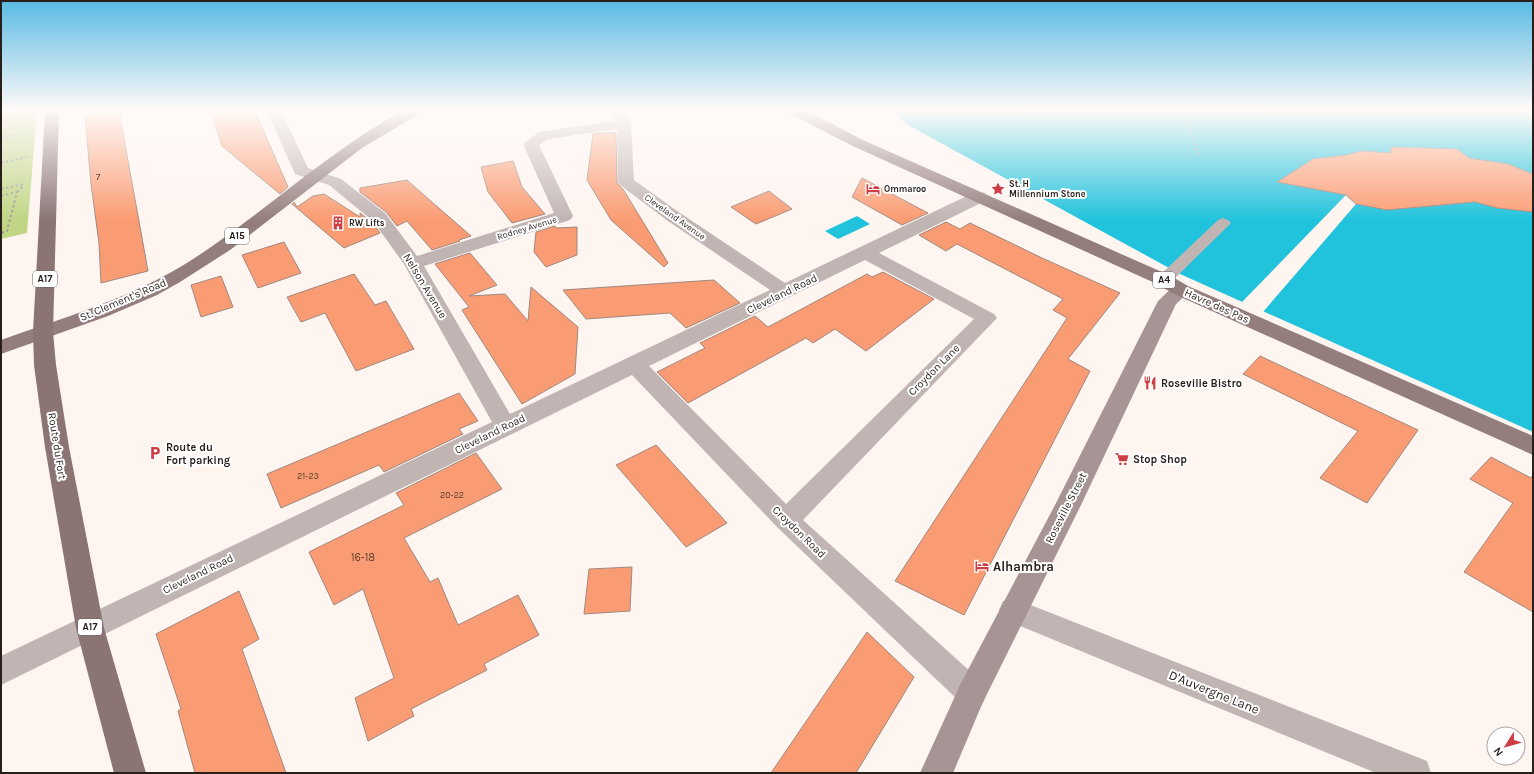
<svg xmlns="http://www.w3.org/2000/svg" width="1534" height="774" font-family="Karla,sans-serif">
<style>
.green{fill:#c0d685}
.water{fill:#21c3dc}
.pier{fill:#fef4f0}
.building{fill:#fa9c73;stroke:#9f887f}
.lines{fill:none;stroke-linecap:round;stroke-linejoin:round}
.path{stroke:#a49b97;stroke-width:2;stroke-dasharray:2.5 2.5;stroke-linecap:butt}
.service{fill:#c1b5b4;fill-rule:evenodd}
.minor{fill:#c1b5b4;fill-rule:evenodd}
.secondary{fill:#a69594;fill-rule:evenodd}
.primary{fill:#937e7d;fill-rule:evenodd}
.trunk{fill:#8a7474;fill-rule:evenodd}
.labels{text-anchor:middle;dominant-baseline:central;stroke-width:4;stroke-linejoin:round;paint-order:stroke}
.number-label{font-size:9px;fill:#5c3e31}
.far-poi-label{font-size:9px;font-weight:bold;fill:#281f1b;stroke:#fff;text-anchor:start}
.far-street-label{font-size:9px;fill:#281f1b;stroke:#fff}
.shield{fill:#fff;stroke:#68625f;stroke-width:1}
.shield-label{font-size:10px;font-weight:bold;fill:#281f1b}
.street-label{font-size:11px;fill:#281f1b;stroke:#fff}
.poi-label{font-size:11px;font-weight:bold;fill:#281f1b;stroke:#fff;text-anchor:start}
.near-number-label{font-size:11px;fill:#5c3e31}
.near-poi-label{font-size:13px;font-weight:bold;fill:#281f1b;stroke:#fff;text-anchor:start}
.near-street-label{font-size:13px;fill:#281f1b;stroke:#fff}
</style>
<rect width="100%" height="100%" fill="#fef4f0"/>
<path class="green" d="M1,111h36l-10,122 -26,6z"/>
<path class="water" d="M892,111h641v321l-353,-158 -272,-149z
M857,216l13,8 -32,15 -13,-8z"/>
<path class="pier" d="M1346,195l10,9 -93,108 -21,-10z"/>
<path class="building" d="M106,111h13l29,160 -47,12 -2,-40 -8,-59 -6,-68z
M211,111h44l33,76 -8,7 -58,-48z
M597,133h19l1,50 6,6 45,74 -4,4 -53,-47 -24,-40 6,-46z
M1392,147l65,2 12,9 39,6 25,10v38l-36,-4 -22,-6 -88,8 -31,-6 -10,-9 -69,-13 36,-23 33,-4 16,-4 28,2z
M513,161l9,26 23,27 -33,9 -24,-31 -7,-25z
M862,178l66,35 -26,12 -50,-28z
M407,180l25,22 39,34 -12,4 1,1 -28,9 -25,-29 -10,5 -11,-14 -26,-20v-4z
M769,191l23,18 -36,15 -25,-17z
M324,194l36,23v-4l12,9 8,11 -36,15 -52,-44 2,-2 3,5 16,-11z
M946,222l14,7 10,-6 72,35 78,35 -52,66 22,12 -126,244 -69,-34 172,-263 -14,-8 10,-11 -106,-55 -11,7 -27,-16z
M555,226l1,2 21,-1v28l-31,12 -12,-15 2,-20z
M284,242l17,31 -43,15 -16,-33z
M470,253l27,32 -28,11 36,-2 23,27 3,-34 47,40 -3,47 -53,30 -60,-94 7,-3 -34,-43z
M883,272l51,27 -68,52 -31,-22 -22,14 -7,-5 -118,65 -31,-31 48,-24 -5,-5 55,-27 13,11 99,-53 5,3z
M354,274l21,31 11,-4 28,48 -58,22 -31,-58 -24,9 -14,-25z
M221,276l12,31 -32,10 -10,-32z
M714,280l26,23 -54,25 -16,-15 -84,6 -23,-29z
M1260,356l158,74 -51,73 -47,-25 38,-47 -115,-57z
M459,393l19,28 -19,8 4,5 -79,38 -5,-7 -98,43 -14,-34z
M656,445l71,78 -41,24 -70,-82z
M476,453l26,36 -98,49 26,44 8,-4 20,47 60,-30 21,40 -55,29 3,6 -76,39 3,7 -46,25 -13,-43 39,-20 -31,-89 -29,16 -25,-53 95,-47 -8,-12z
M1491,457l40,21 2,-3v137l-69,-40 49,-69 -43,-24z
M632,567l-2,44 -46,3 5,-45z
M239,591l20,48 -17,10 44,124h-91l-17,-62 3,-2 -25,-75z
M867,632l47,45 -58,96h-85z"/>
<g class="lines">
<path class="path" d="M1182,111l17,44
M1,138l27,-6
M1,163l26,-6
M1,189l23,-5
M17,192l7,-7
M1,196l16,-4 -10,39 -6,2"/>
<path class="service" d="M1223,218l5,2 3,3 -3,3 -58,57 -6,2 -6,-2 -2,-3 2,-3 60,-57z"/>
<path class="minor" d="M267,111h14l27,57 33,11 44,34 32,43 137,-43 -31,-69 16,-12 76,-11 -5,-10h14l7,13 3,56 46,33 105,70 188,-90 6,-1 6,1 2,4 -2,4 -106,52 115,61 3,4 -194,202 180,163 4,10 -4,10 -11,4 -11,-4 -184,-176 -145,-152 -631,310v-29l491,-234 -88,-158 -31,-43 -44,-36 -34,-11zM617,129l1,53 2,3 48,36 102,69 -260,124 -86,-148 146,-46 3,-4 -34,-71 9,-6zM865,260l109,59 -188,185 -137,-138z
M1013,598l414,163 4,12h-55l-373,-154 -4,-9 4,-9z"/>
<path class="secondary" d="M1181,284l7,2 3,4 -15,14 -95,201 -98,197 -30,71h-33l41,-90 94,-178 103,-204 16,-15z"/>
<path class="primary" d="M402,111h19l-2,3 -57,34 -132,102 -50,32 -23,13 -49,21 -107,38v-14c64,-23 131,-42 189,-79 73,-47 136,-108 212,-150z
M788,111h19l58,30 306,135 17,10 345,150v19l-359,-161 -17,-10 -302,-137 -65,-33z"/>
<path class="trunk" d="M45,111h14l-6,221 3,33 13,82 35,181 42,145h-32l-38,-145 -31,-181 -11,-82 -1,-33z"/>
</g>
<linearGradient id="sky" x2="0" y2="1"><stop stop-color="#58bae3"/><stop offset="0.5" stop-color="#fffaf8"/><stop offset="1" stop-color="#fffaf8" stop-opacity="0"/></linearGradient>
<rect width="1534" height="220" fill="url(#sky)"/>
<defs>
<g id="hotel-bare" transform="scale(1.08)"><path d="M-6-4.5h1.5V1H6V5H4.5V3h-9V5H-6ZM-4 0a1.8 1.8 0 1 1 3.6 0ZM.5 0V-2.5h3Q6-2.5 6 0Z" fill="#cd3e44" stroke="#fff" stroke-width="2.5" paint-order="stroke"/></g>
<g id="sight-bare" transform="scale(1.08)"><path d="M0-6L1.8-2.2L6-1.7L2.9 1.2L3.7 5.4L0 3.3L-3.7 5.4L-2.9 1.2L-6-1.7L-1.8-2.2Z" fill="#cd3e44" stroke="#fff" stroke-width="2.5" paint-order="stroke"/></g>
<g id="building-bare" transform="scale(1.08)"><path d="M-4-6H4V6H1V3H-1V6H-4ZM-2.5-4.3h1.7v1.8h-1.7ZM.8-4.3h1.7v1.8H.8ZM-2.5-1h1.7V.8h-1.7ZM.8-1h1.7V.8H.8Z" fill="#cd3e44" stroke="#fff" stroke-width="2.5" paint-order="stroke"/></g>
<g id="restaurant-bare" transform="scale(1.08)"><path d="M-5-6h1v4h1v-4h1v4h1v-4h1v5L-1.5 .5V6h-2V.5L-5-1ZM5-6V6H3V1.5H1.5Q1.5-4 5-6Z" fill="#cd3e44" stroke="#fff" stroke-width="2.5" paint-order="stroke"/></g>
<g id="parking-bare" transform="scale(1.08)"><path d="M-3.5-5.5H1a3.5 3.5 0 0 1 0 7H-1V5.5H-3.5ZM-1-3.4V-.6H.8a1.4 1.4 0 0 0 0-2.8Z" fill="#cd3e44" stroke="#fff" stroke-width="2.5" paint-order="stroke"/></g>
<g id="supermarket-bare" transform="scale(1.08)"><path d="M-6-5.5h2.5l.6 2H6L4.5 2H-2.5L-4.4-4H-6ZM-1.5 3.2a1.3 1.3 0 1 0 .1 0ZM3 3.2a1.3 1.3 0 1 0 .1 0Z" fill="#cd3e44" stroke="#fff" stroke-width="2.5" paint-order="stroke"/></g>
</defs>
<g fill-rule="evenodd">
<use href="#hotel-bare" x="873" y="189"/>
<use href="#sight-bare" x="998" y="189"/>
<use href="#building-bare" x="338" y="223"/>
<use href="#restaurant-bare" x="1150" y="383"/>
<use href="#parking-bare" x="155" y="453"/>
<use href="#supermarket-bare" x="1122" y="459"/>
<use href="#hotel-bare" x="982" y="566"/>
</g>
<g class="labels">
<g class="number-label">
<text x="98" y="177">7</text>
<text x="308" y="476">21-23</text>
<text x="452" y="495">20-22</text>
</g>
<g class="far-poi-label">
<text x="1009" y="184">St. H<tspan x="1009" dy="10">Millennium Stone</tspan></text>
<text x="884" y="189">Ommaroo</text>
<text x="349" y="223">RW Lifts</text>
</g>
<g class="far-street-label">
<text transform="translate(675 217) rotate(35)">Cleveland Avenue</text>
<text transform="translate(527 228) rotate(-17)">Rodney Avenue</text>
</g>
<g class="shield">
<rect x="225" y="228" width="24" height="16" rx="3"/>
<rect x="33" y="271" width="24" height="16" rx="3"/>
<rect x="1153" y="272" width="22" height="16" rx="3"/>
<rect x="78" y="619" width="24" height="16" rx="3"/>
</g>
<g class="shield-label">
<text x="237" y="236">A15</text>
<text x="45" y="279">A17</text>
<text x="1164" y="280">A4</text>
<text x="90" y="627">A17</text>
</g>
<g class="street-label">
<text transform="translate(425 286) rotate(59)">Nelson Avenue</text>
<text transform="translate(782 294) rotate(-26)">Cleveland Road</text>
<text transform="translate(123 300) rotate(-23)">St. Clement's Road</text>
<text transform="translate(1217 306) rotate(24)">Havre des Pas</text>
<text transform="translate(934 370) rotate(-45)">Croydon Lane</text>
<text transform="translate(490 434) rotate(-26)">Cleveland Road</text>
<text transform="translate(57 446) rotate(81)">Route du Fort</text>
<text transform="translate(1066 508) rotate(-63)">Roseville Street</text>
<text transform="translate(799 532) rotate(44)">Croydon Road</text>
<text transform="translate(198 574) rotate(-26)">Cleveland Road</text>
</g>
<g class="poi-label">
<text x="1161" y="383">Roseville Bistro</text>
<text x="166" y="447">Route du<tspan x="166" dy="13">Fort parking</tspan></text>
<text x="1133" y="459">Stop Shop</text>
</g>
<g class="near-number-label">
<text x="363" y="557">16-18</text>
</g>
<g class="near-poi-label">
<text x="993" y="566">Alhambra</text>
</g>
<g class="near-street-label">
<text transform="translate(1214 692) rotate(22)">D'Auvergne Lane</text>
</g>
</g>
<rect width="1534" height="774" fill="none" stroke="#281f1b" stroke-width="4"/>
<g transform="translate(1506 746) rotate(233)"><circle r="19" fill="#ffffff" stroke="#a9a5a4"/>
<path d="M0-3L7 15L0 10L-7 15Z" fill="#cd3e44"/>
<text y="-6" font-size="11" font-weight="bold" text-anchor="middle" fill="#281f1b">N</text>
</g>
</svg>
